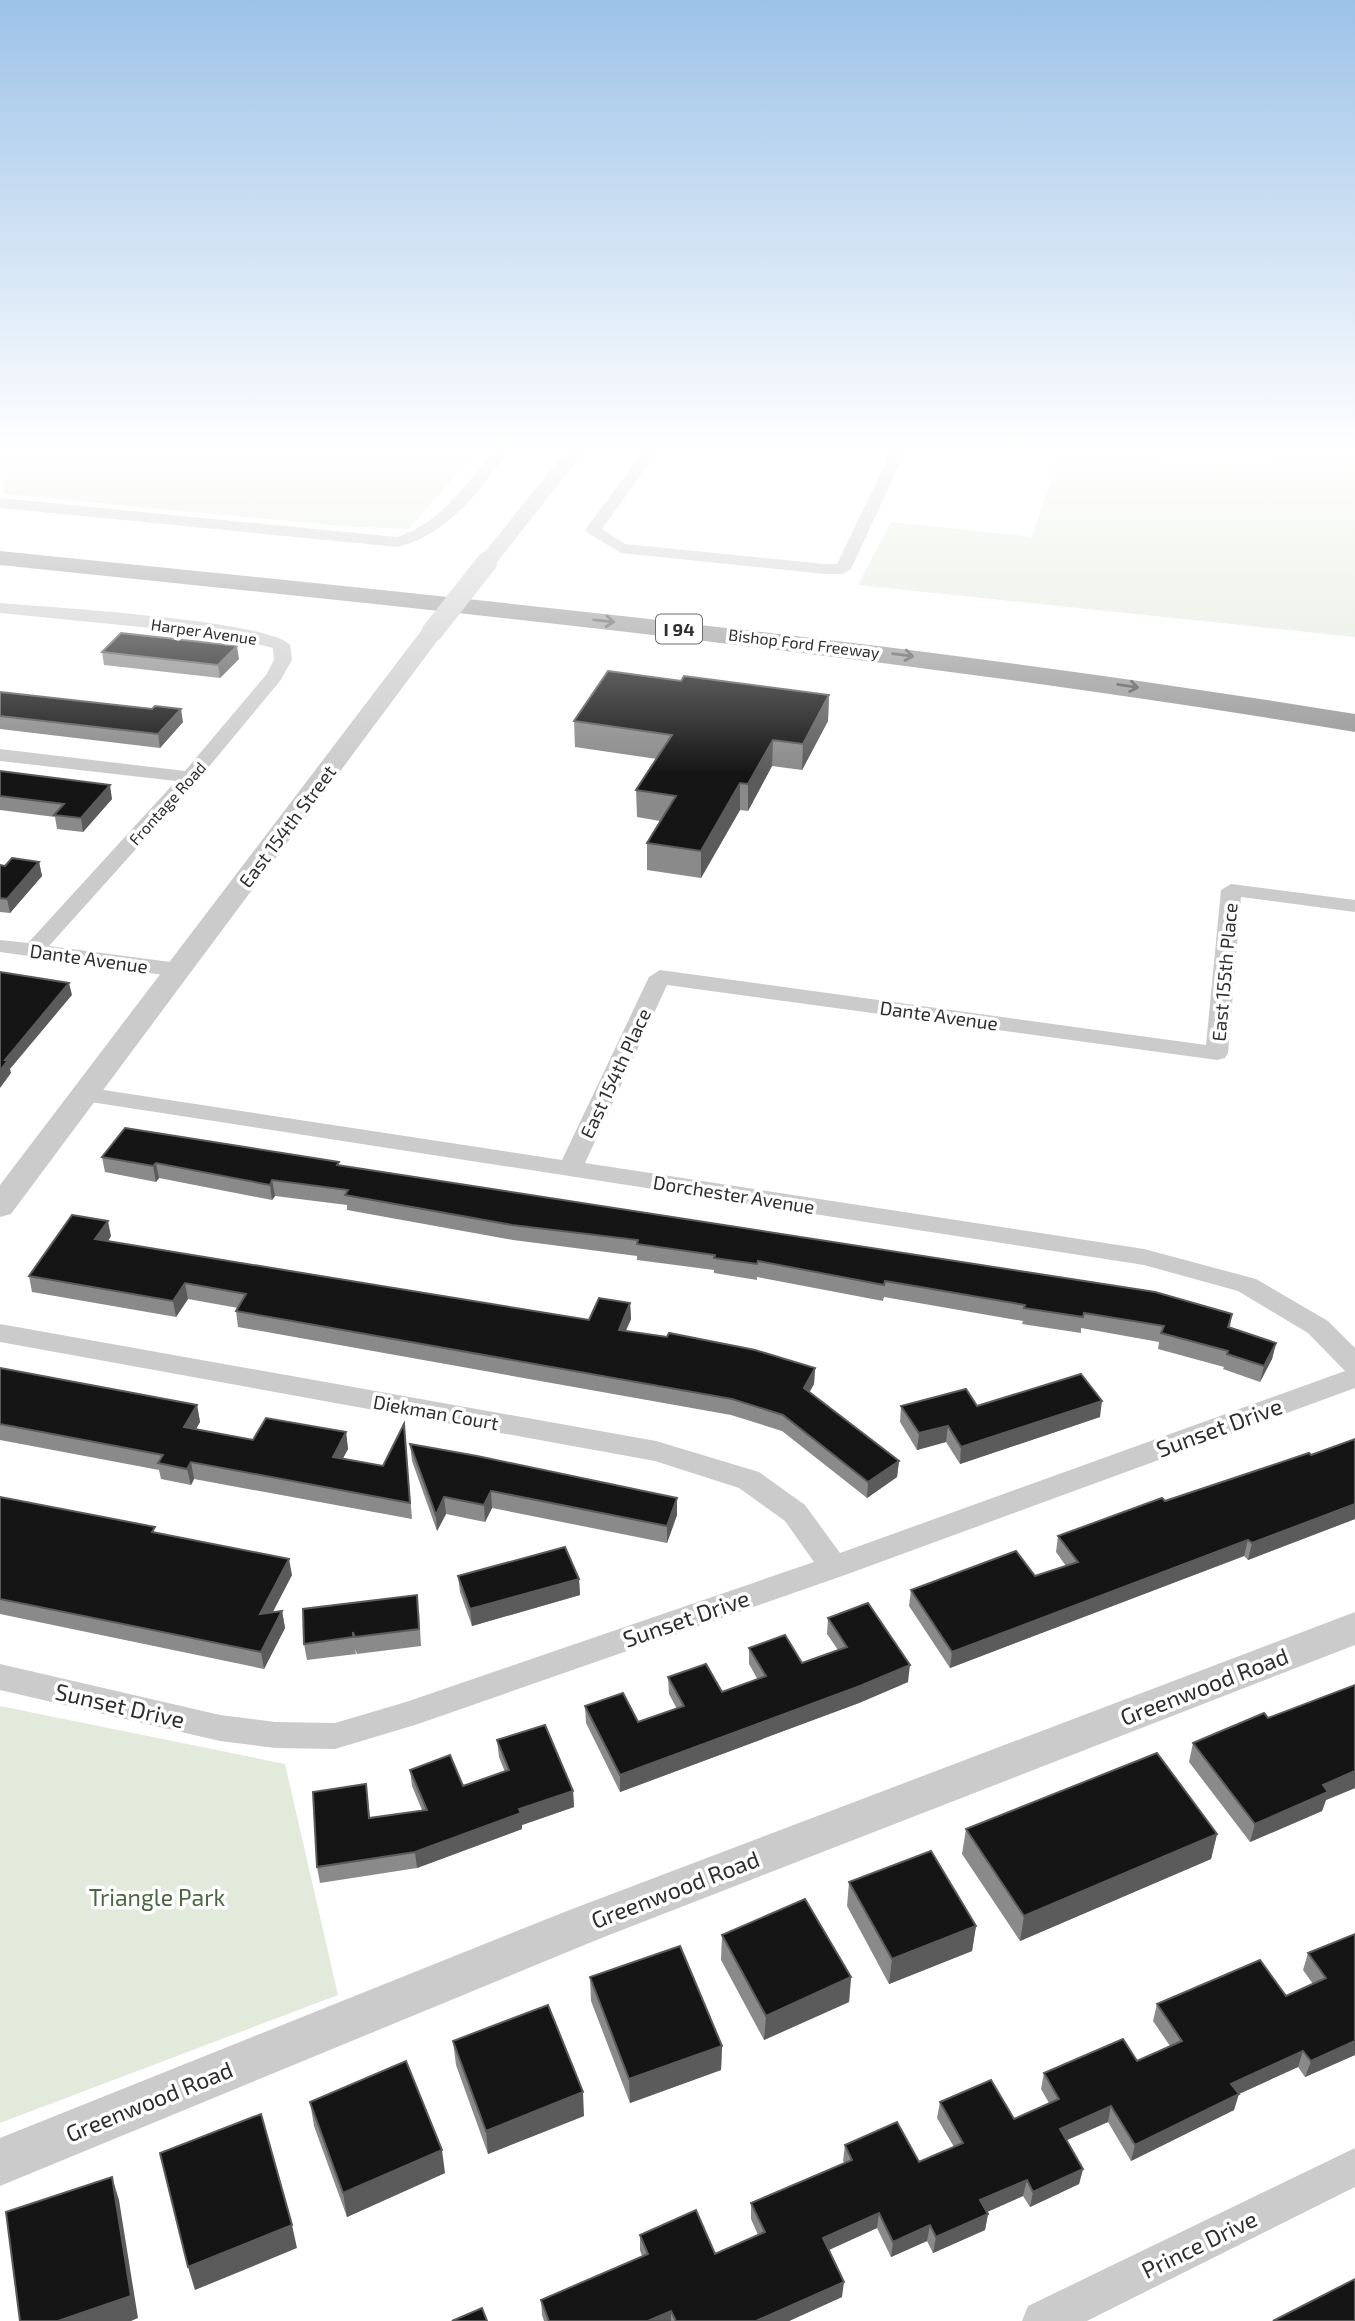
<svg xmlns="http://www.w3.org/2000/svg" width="1355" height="2321" font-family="'Exo 2',sans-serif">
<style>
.green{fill:#e2eadc}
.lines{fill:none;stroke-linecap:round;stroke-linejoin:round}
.minor{fill:#cbcbcb;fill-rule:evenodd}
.tertiary{fill:#cbcbcb;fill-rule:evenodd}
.motorway{fill:#959595;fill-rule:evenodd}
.tertiary-bridge{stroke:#cbcbcb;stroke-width:21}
.wall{fill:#8a8a8a}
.shaded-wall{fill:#5b5b5b}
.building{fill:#151515;stroke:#5b5b5b;stroke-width:2}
.oneway{stroke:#525252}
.labels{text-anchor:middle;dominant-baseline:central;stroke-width:7;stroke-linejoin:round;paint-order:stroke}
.far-street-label{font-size:16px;fill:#2e2e2e;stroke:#fff}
.shield{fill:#fff;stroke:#6d6d6d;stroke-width:2}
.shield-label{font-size:18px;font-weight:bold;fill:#2e2e2e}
.street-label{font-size:19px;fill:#2e2e2e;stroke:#fff}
.near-street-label{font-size:23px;fill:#2e2e2e;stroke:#fff}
.near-park-label{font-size:23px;fill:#4b673e;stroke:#fff}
</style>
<rect width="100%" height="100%" fill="#fff"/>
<path class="green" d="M7,448h473l-71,81 -67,-3 -339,-32z
M1274,448h81v189l-497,-52 33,-63 141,15 27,-82 212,15z
M0,1706l285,58 53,231 -338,128z"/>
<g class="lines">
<path class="minor" d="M496,448h15c-29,40 -62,86 -113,99l-398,-39v-10l397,39c45,-14 70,-55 99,-89z
M646,448h14l-58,81 23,15 200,20h12l56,-116h14l-56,121 -8,5h-18l-204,-21 -33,-20 -3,-3z
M0,603c45,4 268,17 290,42l2,15 -12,21 -83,100 -148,165 129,17 11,7 -3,5 -8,2 -178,-25v-12l28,3 148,-162 -176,-20v-12l185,22 81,-96 8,-15 -1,-12 -52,-13 -221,-22z
M1231,884l124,16v12l-114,-15 -13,156 -3,5 -8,2 -550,-75 -82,178 559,86 112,30 72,42 27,27v40l-510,187 -427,149 -83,25 -60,-1 -55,-7 -220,-51v-26l220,51 55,7 60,1 71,-21 408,-140 -29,-41 -46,-33 -84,-27 -655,-119v-18l656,117 103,31 46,33 35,48 505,-182 -37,-38 -70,-42 -94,-26 -1060,-164 -8,-2 -4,-5 4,-5 8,-2 478,73 87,-183 11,-7 546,75 15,-155z
M1355,2148v39l-268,134h-65l6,-15z"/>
<path class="tertiary" d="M568,448h19l-93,118h-14l-3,-4 3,-4z
M432,625l11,7 -3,5 -429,577 -11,3v-32l424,-558z
M1355,1612v33l-756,294 -599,247v-48l567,-227z"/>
<path class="motorway" d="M0,551c453,46 906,90 1355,163v18c-449,-75 -902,-120 -1355,-167z"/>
<path class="tertiary-bridge" d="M432,632l55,-70"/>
</g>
<path class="wall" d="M102,652l137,7 -19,19 -116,-13z
M681,681l148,14 -1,26 -26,49 -30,-4 -24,45 -8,-1 -39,68 -54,-8v-27l13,-22 -23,-4 -1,-27 21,-31 -82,-12 -1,-26z
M0,692l183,30 -23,26 -160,-19z
M0,771l112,28 -29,33 -26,-3 -2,-12 -55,-7z
M39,862l3,14 -32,37 -10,-1v-47l5,1z
M102,1157l237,5v3l893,149 -2,13 46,16 -4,16 -12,23 -37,-13 1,-2 -66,-18 1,-7 -78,-14v5l-59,-9 1,-3 -139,-24 -1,4 -126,-24v3l-43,-7v-3l-77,-10v-4l-124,-16 -166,-30v-5l-72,-9 -3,4 -113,-22 -3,4 -51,-10z
M111,1236l-3,5 481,79 41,-17 1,16 -5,12 189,37 -1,16 -5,8 90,69 -2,16 -30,21 -85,-67 -51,-16 -493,-88 -2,-16 2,-3 -50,-9 -12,18 -144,-25 -3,-16z
M0,1368l197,37 3,17 -4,7 57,11 93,-8 2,17 -5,9 40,8 21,-42 8,95 -218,-40 -3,6 -30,-6 -2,-9 -159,-30z
M901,1406h76l123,11 -140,47 -14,-22 -29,8 -17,-28z
M1355,1439v80l-107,41 -4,-4 -294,112 -41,-62 2,-16 124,-14 31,-10 -10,-14 2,-16 253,-81z
M410,1444l267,71 -10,28 -175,-35 -7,14 -39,-8 -9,17 -25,-70z
M0,1497l156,35 136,43 -20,38 10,-2 3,17 -21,41 -264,-55z
M458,1576l121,3 1,16 -108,31 -12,-34z
M419,1611l2,35 -64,8 -2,-5 1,5 -49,6 -3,-16z
M828,1618l80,64 -49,21 -239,89 -34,-69 -1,-17 53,16 39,-13 -8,-15 -1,-17 54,15 36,-12 -9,-16v-16l53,15 36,-13 -11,-16z
M1355,1685v103l-29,12 -4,11 -72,31 -61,-80 4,-19 75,-25z
M497,1740l76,51 1,16 -52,18v4l-105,39 -97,15 -3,-16 51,-67 2,18 52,-8 -10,-24 -2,-16 53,16 42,-14 -6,-15z
M966,1829l251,5 -6,25 -191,82 -58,-87z
M849,1882l127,44 -4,25 -83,33 -42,-78z
M1355,1934v121l-50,22 -7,-10 -60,27 -4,16 -103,51 -23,-39 -42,18 17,29 -4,15 -49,23 -7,-11 -36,16 1,2 -3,16 -52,23 -6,-12 -36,16 -14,-29 -48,22 13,47 -53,24h-245l-2,-6 -1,-15 101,-44 -2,-6v-15l75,19 43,-19 -7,-16v-16l94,-40 -2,-2 2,-16 74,17 35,-15 -17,-29 3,-16 74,17 35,-16 -8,-14 3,-16 93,-12 33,-15 -17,-25 4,-17 129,-8 27,-12 -10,-14 5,-17z
M722,1935l129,42 -2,25 -85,38 -43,-80z
M590,1977l132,69 -1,24 -91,33 -39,-102z
M453,2041l131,75 -96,38 -32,-89z
M310,2102l135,71 -98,44 -33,-91z"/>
<path class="shaded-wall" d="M237,646l2,13 -19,19 -2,-13z
M829,695l-1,26 -26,49 1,-26z
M181,709l2,13 -23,26 -2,-14z
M773,740l-1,26 -24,45v-27z
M740,783v27l-39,68v-27z
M110,785l2,14 -29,33 -2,-14z
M39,862l3,14 -32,37 -3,-14z
M69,983l3,12 -62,74 1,4 -11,15v-17l5,-11z
M156,1163l3,15 -3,4 -3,-16z
M272,1180l3,16 -3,4 -2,-15z
M108,1221l3,15 -12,19 -4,-16z
M185,1283l3,16 -12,18 -3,-16z
M630,1303l1,16 -12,26v-15z
M1276,1343l-4,16 -12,23 4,-16z
M815,1368l-1,16 -11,20 1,-16z
M1102,1401l-2,16 -140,47 1,-17z
M197,1405l3,17 -12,21 -4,-16z
M948,1426l-2,16 -29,8 2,-17z
M346,1432l2,17 -13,24 -2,-16z
M899,1461l-2,16 -30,21 1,-16z
M191,1462l3,17 -3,6 -4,-16z
M491,1491l1,17 -7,14 -1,-17z
M444,1497l2,17 -9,17 -1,-16z
M677,1498v17l-10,28v-17z
M1355,1504v15l-107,41 4,-17z
M1248,1540l-4,16 -294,112 2,-16z
M289,1559l3,16 -29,56 -3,-17z
M579,1579l1,16 -108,31 -2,-17z
M282,1611l3,17 -21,41 -3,-17z
M910,1665l-2,17 -49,21 -239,89v-17z
M1355,1771v17l-29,12 -4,11 -72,31 5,-18 68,-39z
M573,1791l1,16 -52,18v4l-105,39 -2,-16 104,-43z
M1217,1834l-6,25 -191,82 4,-25z
M976,1926l-4,25 -83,33 3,-25z
M851,1977l-2,25 -85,38 2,-24z
M1355,2041v14l-50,22 6,-16z
M722,2046l-1,24 -91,33 -1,-24z
M1303,2051l-5,16 -72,33 5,-16z
M583,2092l1,24 -96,38 -2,-23z
M1239,2094l-5,16 -103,51 4,-16z
M1111,2106l-3,16 -52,23 4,-16z
M442,2150l3,23 -98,44 -4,-24z
M1083,2169l-4,15 -49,23 3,-15z
M112,2177l7,23 19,118 -7,3h-73z
M1027,2180l-4,16 -45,20 2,-16z
M879,2213l-2,15 -55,25 1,-15z
M988,2214l-3,16 -52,23 3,-16z
M292,2225l5,23 -102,42 -7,-23z
M930,2225l-3,16 -36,16 2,-15z
M844,2282l-2,15 -53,24h-33z
M671,2311v10h-23z"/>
<path class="building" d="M121,633l116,13 -19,19 -116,-13z
M608,671l73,10 3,-5 145,19 -26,49 -30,-4 -25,44 -8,-1 -39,68 -54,-8 29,-47 -40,-6 36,-55 -98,-14z
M0,692l152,17 3,-3 26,3 -23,25 -158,-18z
M0,771l110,14 -29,33 -27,-3 10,-11 -64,-8z
M12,858l27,4 -32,37 -7,-1v-33l5,1z
M0,972l69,11 -64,77h3l-8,11z
M125,1128l214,34 -2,3 818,127 77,22 -4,13 48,16 -12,23 -37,-12 1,-3 -67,-18 3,-7 -80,-13 -1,4 -59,-9 1,-3 -140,-24 -1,4 -126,-24 -1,3 -43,-6 1,-3 -78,-11 1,-4 -126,-15 -167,-30 3,-5 -76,-10 -2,5 -114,-22 -3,3 -51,-9z
M72,1215l36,6 -13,18 494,81 10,-22 31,5 -11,27 48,7 2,-4 86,17 60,18 -11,20 95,73 -31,21 -85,-67 -51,-16 -496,-88 10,-17 -61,-11 -12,18 -144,-25z
M0,1368l197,37 -13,22 69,13 13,-22 80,14 -13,25 50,9 21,-42 6,79 -219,-41 -4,7 -29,-6 5,-8 -163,-31z
M1081,1374l21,27 -141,46 -13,-21 -29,7 -18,-27 65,-17 11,17z
M1355,1439v65l-103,39 -4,-3 -296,112 -41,-62 105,-39 19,25 43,-14 -20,-26 104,-38 3,3 144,-48 2,2z
M410,1444l67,12 200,42 -10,28 -176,-35 -7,14 -40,-8 -8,18z
M0,1497l155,30 -3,5 137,27 -29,55 22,-3 -21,41 -261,-53z
M565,1547l14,32 -109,30 -12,-33z
M417,1595l2,34 -64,8 -2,-5v5l-49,7 -1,-35z
M868,1603l42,62 -50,21 -240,89 -35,-69 38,-13 15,29 46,-16 -16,-29 38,-13 16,28 44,-16 -17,-28 36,-13 17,28 45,-16 -19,-29z
M1355,1685v86l-32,14 5,7 -73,32 -62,-81 71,-30 4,5z
M545,1725l28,66 -54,18 2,4 -106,39 -98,15 -4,-75 53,-8 3,34 58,-8 -17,-40 40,-15 13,31 46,-16 -12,-30z
M1157,1753l60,81 -193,82 -58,-87z
M931,1851l45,75 -84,33 -43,-77z
M805,1899l46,78 -85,39 -44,-81z
M1355,1934v107l-44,20 -8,-10 -72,33 8,10 -104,51 -24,-39 -51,23 23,40 -50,23 -6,-12 -47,20 8,14 -52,23 -6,-12 -37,17 -14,-29 -56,25 21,44 -88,39h-80l-5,-10 -23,10h-99l-8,-21 107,-46 -8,-19 56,-25 19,44 50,-22 -14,-29 101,-43 -7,-15 52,-23 22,40 44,-19 -23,-41 51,-22 23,39 45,-20 -15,-26 79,-34 14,22 45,-20 -25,-37 103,-44 26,36 40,-18 -18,-25z
M680,1946l42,100 -93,33 -39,-102z
M548,2005l35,87 -97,39 -33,-90z
M406,2061l36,89 -99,43 -33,-91z
M261,2114l31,111 -104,42 -28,-114z
M112,2177l19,119 -73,25h-38l-14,-109z
M1355,2279v42h-82z
M482,2308l5,13h-35z"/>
<defs><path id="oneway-shaft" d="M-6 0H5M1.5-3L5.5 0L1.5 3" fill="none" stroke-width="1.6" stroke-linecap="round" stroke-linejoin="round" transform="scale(1.75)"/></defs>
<g class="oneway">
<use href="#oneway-shaft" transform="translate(604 621) rotate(6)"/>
<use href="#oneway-shaft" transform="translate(903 655) rotate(7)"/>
<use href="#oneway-shaft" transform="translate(1128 686) rotate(9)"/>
</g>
<linearGradient id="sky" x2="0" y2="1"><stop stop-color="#9cc2e8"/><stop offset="0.58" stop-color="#fff"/><stop offset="1" stop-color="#fff" stop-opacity="0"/></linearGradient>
<rect width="1355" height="773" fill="url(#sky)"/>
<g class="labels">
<g class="far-street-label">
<text transform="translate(204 631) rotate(8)">Harper Avenue</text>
<text transform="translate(804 643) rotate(7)">Bishop Ford Freeway</text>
<text transform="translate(167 803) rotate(-48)">Frontage Road</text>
</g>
<rect class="shield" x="656" y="614.5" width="46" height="29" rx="5"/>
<g class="shield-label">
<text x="679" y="629">I 94</text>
</g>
<g class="street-label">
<text transform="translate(287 826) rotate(-53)">East 154th Street</text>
<text transform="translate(89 958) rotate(8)">Dante Avenue</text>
<text transform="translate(1224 972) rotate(-85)">East 155th Place</text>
<text transform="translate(939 1015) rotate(8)">Dante Avenue</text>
<text transform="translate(615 1073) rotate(-65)">East 154th Place</text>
<text transform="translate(734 1194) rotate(9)">Dorchester Avenue</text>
<text transform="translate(436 1412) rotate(10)">Diekman Court</text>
</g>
<g class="near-street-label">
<text transform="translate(1219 1427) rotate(-20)">Sunset Drive</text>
<text transform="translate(686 1618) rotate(-19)">Sunset Drive</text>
<text transform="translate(1204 1686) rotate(-21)">Greenwood Road</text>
<text transform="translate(120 1705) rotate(13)">Sunset Drive</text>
<text transform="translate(675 1889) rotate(-21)">Greenwood Road</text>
<text transform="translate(149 2101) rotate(-22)">Greenwood Road</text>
<text transform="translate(1199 2244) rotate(-26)">Prince Drive</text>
</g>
<g class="near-park-label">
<text x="157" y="1897">Triangle Park</text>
</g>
</g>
</svg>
